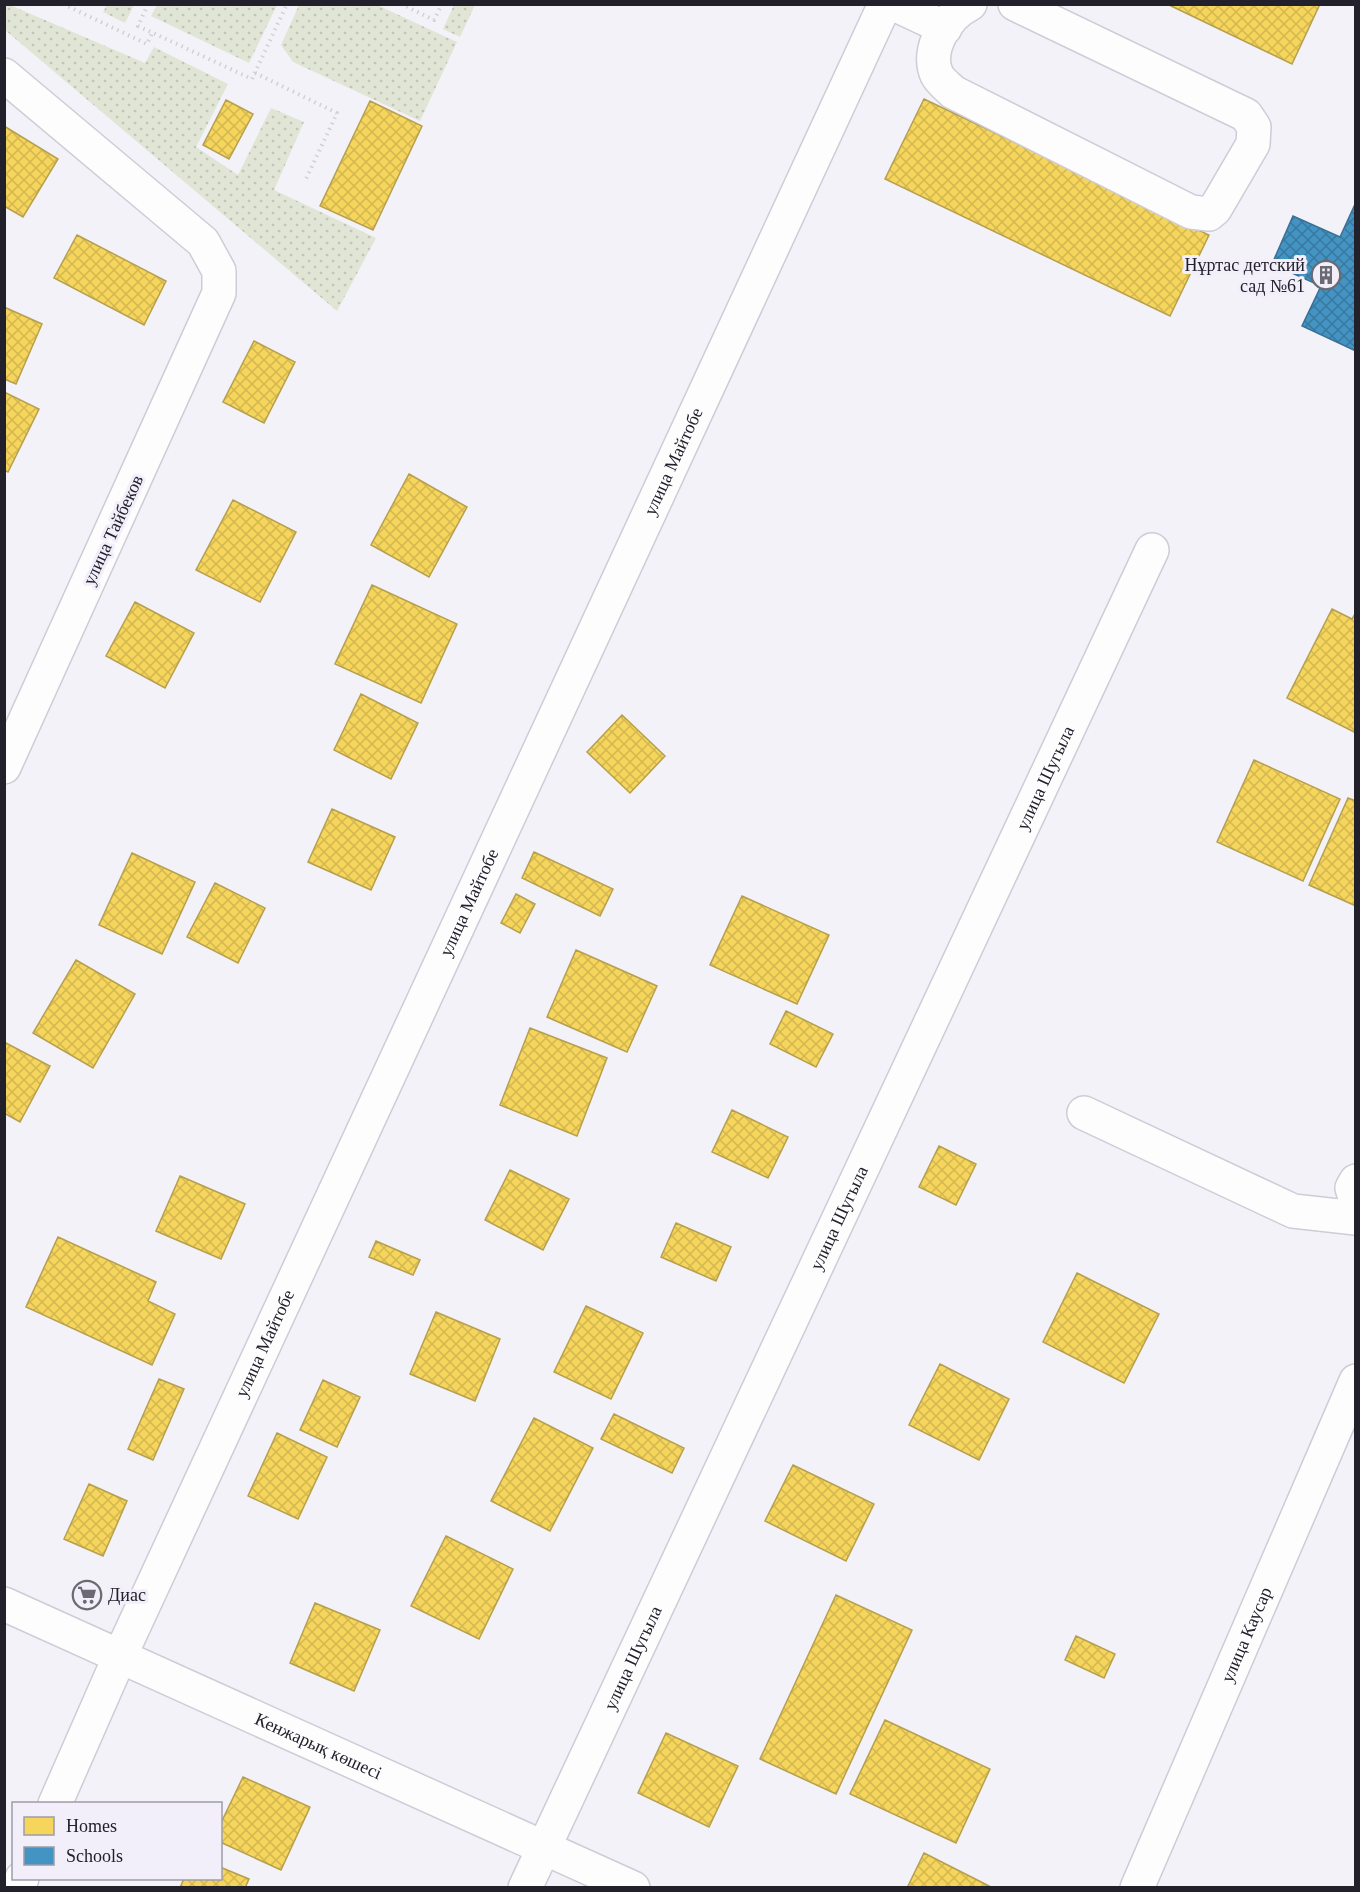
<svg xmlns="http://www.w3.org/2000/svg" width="1360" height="1892" font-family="Georgia,serif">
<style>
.grass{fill:url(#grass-dots)}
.homes{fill:url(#homes-cross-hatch);stroke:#b69f4d;stroke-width:1.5}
.schools{fill:url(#schools-cross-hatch);stroke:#397095;stroke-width:1.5}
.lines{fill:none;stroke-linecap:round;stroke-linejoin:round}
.minor-casing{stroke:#ceccd6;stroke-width:36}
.path{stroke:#d1d1d3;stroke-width:4;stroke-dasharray:1.5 4.5;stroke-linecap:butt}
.minor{stroke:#fdfdfe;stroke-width:33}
.labels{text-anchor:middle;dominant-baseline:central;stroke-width:6;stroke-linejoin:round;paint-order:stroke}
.poi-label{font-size:18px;fill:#22202b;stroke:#f2effb;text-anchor:end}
.street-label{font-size:18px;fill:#22202b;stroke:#f2effb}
</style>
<defs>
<pattern id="grass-dots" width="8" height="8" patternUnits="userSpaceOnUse" patternTransform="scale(1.5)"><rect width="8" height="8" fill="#e1e5d5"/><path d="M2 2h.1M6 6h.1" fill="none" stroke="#c1c4b7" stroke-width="1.8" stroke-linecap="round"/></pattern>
<pattern id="homes-cross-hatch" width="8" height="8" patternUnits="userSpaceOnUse" patternTransform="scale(1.5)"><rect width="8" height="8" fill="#f6d55c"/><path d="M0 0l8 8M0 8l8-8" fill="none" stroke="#d3b750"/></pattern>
<pattern id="schools-cross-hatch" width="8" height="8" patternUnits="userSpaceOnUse" patternTransform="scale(1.5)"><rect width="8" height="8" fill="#4393c3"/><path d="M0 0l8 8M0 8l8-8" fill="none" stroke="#38789f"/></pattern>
</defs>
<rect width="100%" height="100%" fill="#f3f2f8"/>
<path class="grass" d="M5,4l5,1 135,58 9,-16 74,37 -32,63 42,28 33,-67 33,14 -30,68 102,48 -39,73 -332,-281z
M107,5v-1l27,1 -9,18 -22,-11z
M157,5v-1l120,1 -28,58 -98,-47z
M299,5h78l80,37 -37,79 -127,-59 -12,-17z
M454,5h21l-15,32 -17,-8z"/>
<path class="homes" d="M1167,4h153l-28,60z
M924,99l285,136 -39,81 -285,-137z
M226,100l27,14 -24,45 -26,-14z
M370,101l52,25 -49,104 -53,-24z
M4,126l54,33 -35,58 -19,-11z
M77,235l89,46 -22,44 -90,-47z
M4,307l38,17 -26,60 -12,-5z
M254,341l41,21 -31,61 -41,-21z
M4,392l35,17 -31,63 -4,-2z
M409,474l58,33 -38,70 -58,-32z
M233,500l63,32 -36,70 -64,-32z
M372,585l85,39 -36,79 -86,-39z
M135,602l59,31 -29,55 -59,-32z
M1332,609l20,10 4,-7v121l-69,-35z
M361,694l57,29 -27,56 -57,-29z
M622,715l43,41 -35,37 -43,-41z
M1254,760l86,39 -37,82 -86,-39z
M1348,798l8,3v105l-47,-21z
M332,809l63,28 -24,53 -63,-28z
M534,852l79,37 -13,27 -78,-38z
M132,853l63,29 -33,72 -63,-29z
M215,883l50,25 -27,55 -51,-26z
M516,894l19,10 -15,29 -19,-10z
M742,896l87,39 -32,69 -87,-39z
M576,950l81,36 -30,66 -80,-35z
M76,960l59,34 -42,74 -60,-35z
M786,1011l47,23 -17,33 -46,-23z
M530,1028l77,30 -30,78 -77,-31z
M4,1042l46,24 -30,56 -16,-9z
M732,1110l56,27 -20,41 -56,-26z
M939,1146l37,18 -20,41 -37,-18z
M510,1170l59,29 -26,51 -58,-30z
M180,1176l65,28 -24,55 -65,-28z
M676,1223l55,24 -15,34 -55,-24z
M58,1237l98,45 -8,19 27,13 -23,51 -126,-58z
M376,1241l44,19 -7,15 -44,-18z
M1077,1273l82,41 -35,69 -81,-41z
M586,1306l57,27 -32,66 -57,-27z
M436,1312l64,27 -25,62 -65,-27z
M940,1364l69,35 -30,61 -70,-35z
M159,1379l25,10 -31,71 -25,-11z
M323,1380l37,17 -23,50 -37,-17z
M614,1414l70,34 -12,25 -71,-34z
M534,1418l59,30 -43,83 -59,-30z
M277,1433l50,24 -29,62 -50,-23z
M793,1465l81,39 -28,57 -81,-40z
M89,1484l38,17 -24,55 -39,-17z
M446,1536l67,33 -34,70 -68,-33z
M836,1595l76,35 -76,164 -76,-35z
M315,1603l65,27 -26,61 -64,-28z
M1076,1636l39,18 -11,24 -39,-18z
M885,1720l105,49 -34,74 -106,-49z
M666,1733l72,33 -29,61 -71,-34z
M243,1777l67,30 -29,63 -61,-28v-17z
M924,1853l69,35h-86z
M220,1867l29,12 -4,9h-65l4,-10h36z"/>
<path class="schools" d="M1356,202v149l-54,-25 19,-40 -49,-22 21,-48 47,21z"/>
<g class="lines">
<g class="minor-casing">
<g id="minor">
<path d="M894,4l51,24"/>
<path d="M970,4c-23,11 -45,46 -33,71 3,6 11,12 16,17l238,120 18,2 6,-5 38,-65 1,-17 -8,-12 -231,-111"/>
<path d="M4,75l199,167 16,29v22l-215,474"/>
<path d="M1084,1113l209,98 63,7"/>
<path d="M1356,1181l-4,7 4,13"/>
<path id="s1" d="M4,1604l629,284"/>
<path id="s2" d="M55,1804l65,-148 765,-1652"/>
<path d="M18,1888l4,-10"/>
<path id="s3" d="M525,1888l627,-1338"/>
<path id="s4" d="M1137,1888l219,-507"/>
</g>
</g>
<path class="path" d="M63,4l84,40 5,-11
M148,4l-10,22 114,53 35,-75
M401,4l33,16 8,-16
M255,73l82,40 -31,66"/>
<use href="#minor" class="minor"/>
</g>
<defs>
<g id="building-ring" transform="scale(1.5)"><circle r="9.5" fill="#f2effb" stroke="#6b6a73" stroke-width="1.5"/><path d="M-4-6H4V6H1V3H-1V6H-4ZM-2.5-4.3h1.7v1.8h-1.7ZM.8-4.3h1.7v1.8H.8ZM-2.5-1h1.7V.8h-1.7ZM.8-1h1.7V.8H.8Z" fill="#6b6a73"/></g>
<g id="supermarket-ring" transform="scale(1.5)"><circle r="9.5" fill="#f2effb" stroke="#6b6a73" stroke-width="1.5"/><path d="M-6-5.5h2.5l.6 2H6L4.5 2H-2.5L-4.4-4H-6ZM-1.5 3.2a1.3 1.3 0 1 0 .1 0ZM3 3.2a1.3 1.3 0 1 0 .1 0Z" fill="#6b6a73"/></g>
</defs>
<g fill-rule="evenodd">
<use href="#building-ring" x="1326" y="275"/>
<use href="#supermarket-ring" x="87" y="1595"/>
</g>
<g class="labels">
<g class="poi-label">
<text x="1305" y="265">Нұртас детский<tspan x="1305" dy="21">сад №61</tspan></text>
<text x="108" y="1595" text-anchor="start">Диас</text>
</g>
<g class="street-label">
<text stroke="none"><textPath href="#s2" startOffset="1478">улица Майтобе</textPath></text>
<text transform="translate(113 530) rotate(-65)">улица Тайбеков</text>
<text stroke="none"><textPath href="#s3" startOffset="1226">улица Шугыла</textPath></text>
<text stroke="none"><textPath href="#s2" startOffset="992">улица Майтобе</textPath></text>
<text stroke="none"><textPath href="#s3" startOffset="740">улица Шугыла</textPath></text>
<text stroke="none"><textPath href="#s2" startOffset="506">улица Майтобе</textPath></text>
<text stroke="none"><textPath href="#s4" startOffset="276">улица Каусар</textPath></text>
<text stroke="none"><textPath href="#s3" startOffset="254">улица Шугыла</textPath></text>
<text stroke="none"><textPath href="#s1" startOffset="345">Кенжарық көшесі</textPath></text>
</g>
</g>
<rect width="1360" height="1892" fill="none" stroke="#22202b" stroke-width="12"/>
<rect x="12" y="1802" width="210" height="78" fill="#f2effb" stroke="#9f9ca8" stroke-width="1.5"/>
<rect x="24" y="1817" width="30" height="18" fill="#f6d55c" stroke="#9f9ca8" stroke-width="1.5"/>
<text x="66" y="1832" font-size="18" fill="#22202b">Homes</text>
<rect x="24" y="1847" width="30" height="18" fill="#4393c3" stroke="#9f9ca8" stroke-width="1.5"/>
<text x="66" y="1862" font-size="18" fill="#22202b">Schools</text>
</svg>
